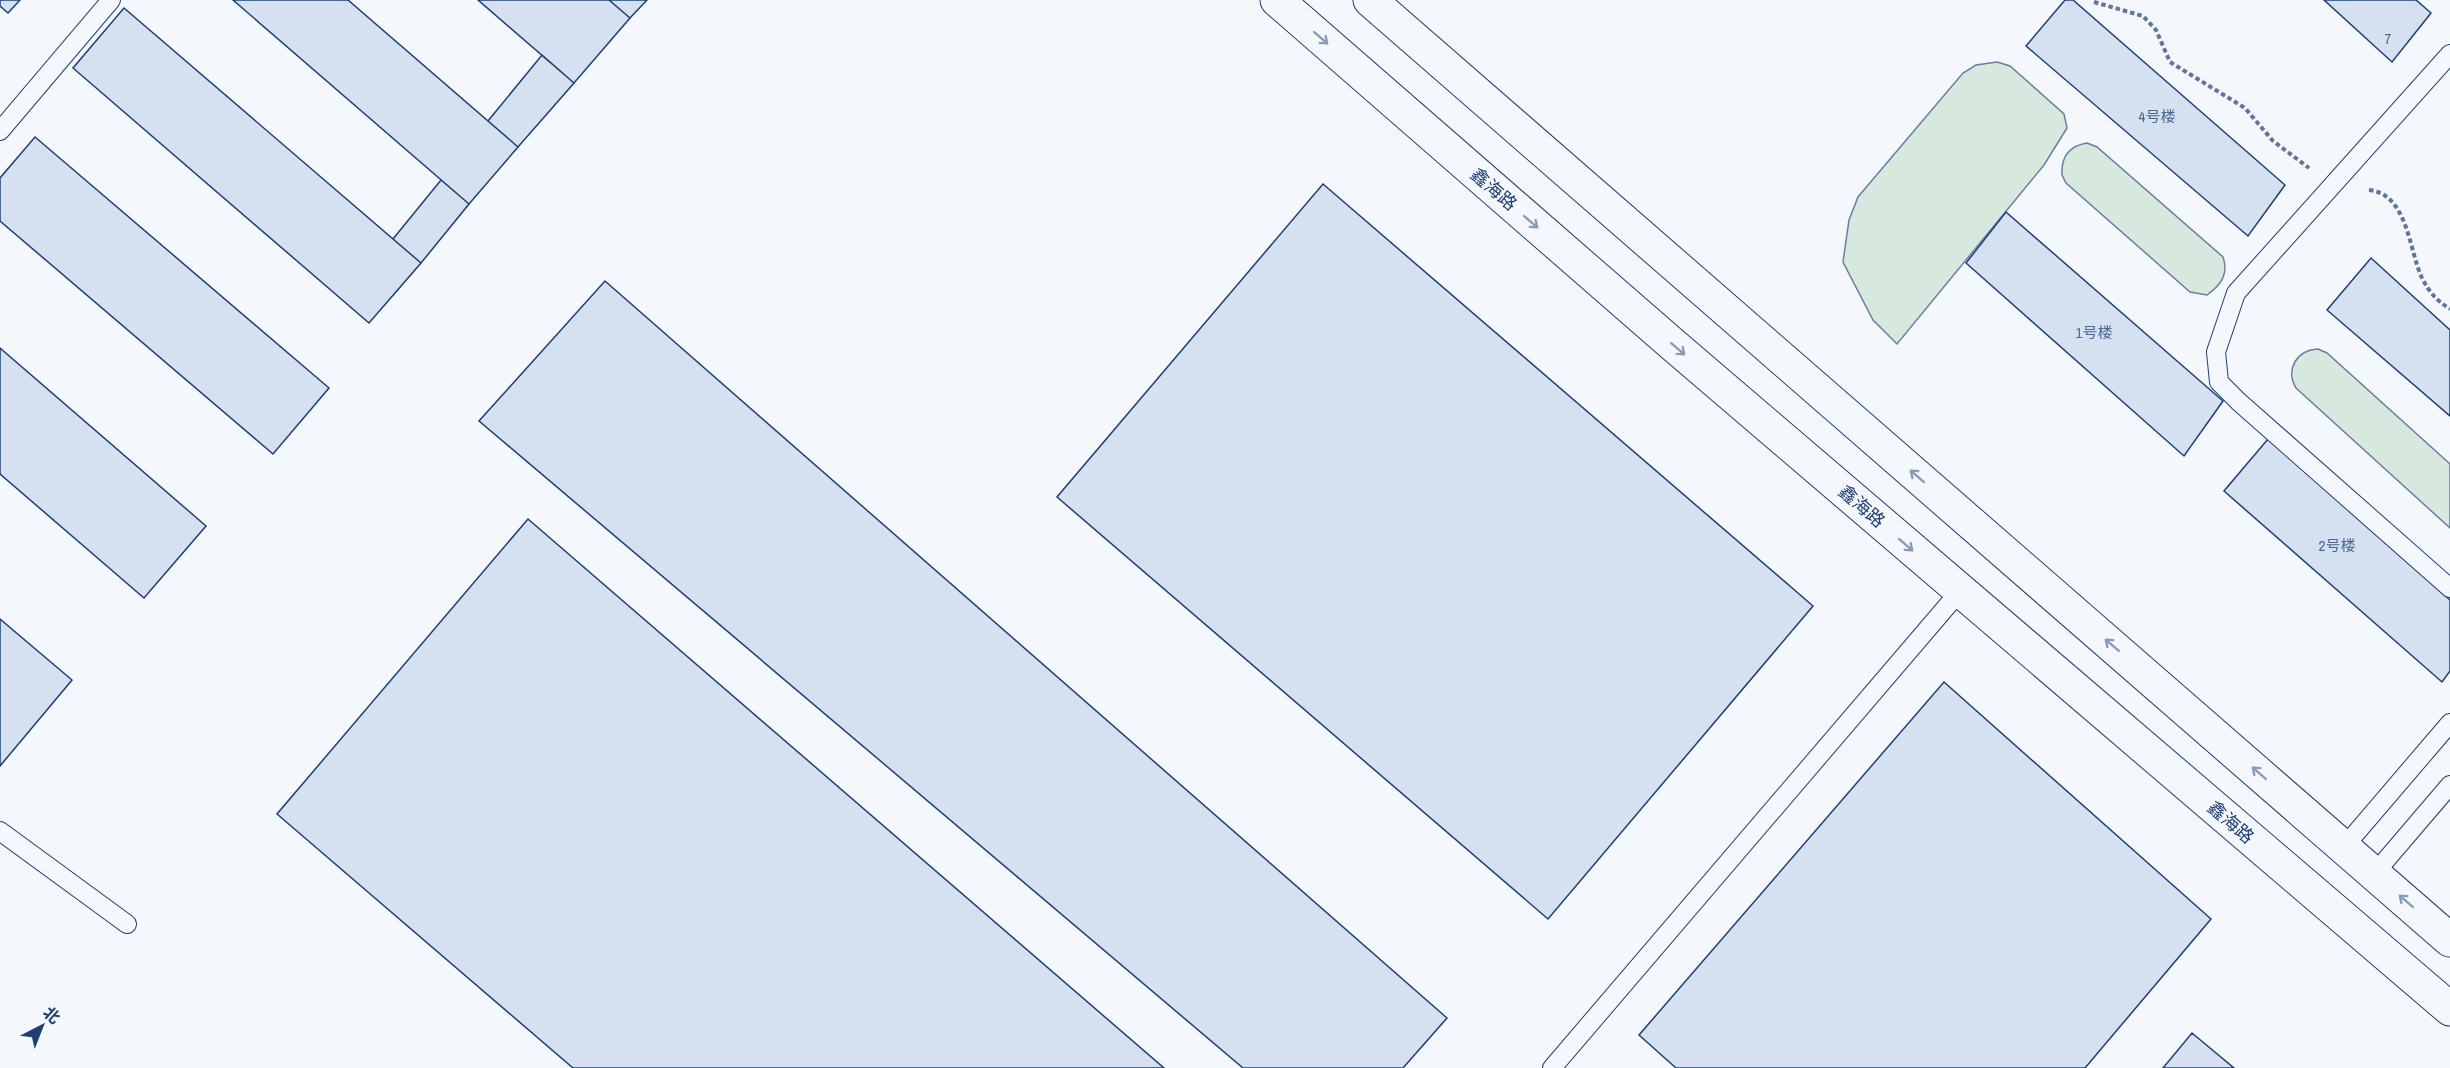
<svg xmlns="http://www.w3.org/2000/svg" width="2450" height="1068" font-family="'Archivo Narrow','Noto Sans SC',sans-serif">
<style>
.green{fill:#d7e8df;stroke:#687fa3;stroke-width:1.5}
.building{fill:#d5e0f0;stroke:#1d3f73;stroke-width:1.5}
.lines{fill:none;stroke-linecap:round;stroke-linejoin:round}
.lane-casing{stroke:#1d3f73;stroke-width:20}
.secondary-casing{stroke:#1d3f73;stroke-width:35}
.path{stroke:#5e769c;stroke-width:4;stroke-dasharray:4.5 3;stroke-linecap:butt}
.lane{stroke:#f4f7fb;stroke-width:18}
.secondary{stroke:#f4f7fb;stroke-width:33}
.oneway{stroke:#889bb7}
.labels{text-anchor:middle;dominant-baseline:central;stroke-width:4.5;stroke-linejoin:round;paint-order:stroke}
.number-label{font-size:15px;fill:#4b6792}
.street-label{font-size:18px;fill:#1d3f73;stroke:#f4f7fb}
</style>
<rect width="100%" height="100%" fill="#f4f7fb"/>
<path class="green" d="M1997,62l13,4 54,48 3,14 -23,37 -147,179 -24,-24 -30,-58 6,-42 9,-23 105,-124 13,-8z
M2087,143l10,4 126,110c6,17 -2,28 -16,38l-17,-3 -124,-109 -4,-8c-1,-18 7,-29 25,-32z
M2318,349l9,4 123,111v64l-154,-140c-11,-19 1,-38 22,-39z"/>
<path class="building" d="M0,0h20l-12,13 -8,-7z
M233,0h115l170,147 -49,57z
M478,0h131l21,18 -56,65z
M609,0h38l-17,18z
M2065,0h8l212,185 -37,51 -222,-190z
M2324,0h92l15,13 -39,49z
M124,8l297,255 -52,60 -296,-255z
M542,55l32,28 -56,64 -30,-26z
M35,137l294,251 -56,66 -273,-233v-43z
M441,180l28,24 -48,59 -28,-24z
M1323,184l490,422 -265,313 -491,-422z
M2006,212l217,189 -39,55 -218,-193z
M2371,258l79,72v86l-123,-106z
M605,281l842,737 -44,50h-160l-764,-647z
M0,348l206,178 -62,72 -144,-124z
M2268,439l182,161v71l-8,11 -218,-191z
M528,519l636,549h-591l-296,-254z
M0,619l72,61 -72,86z
M1944,682l267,237 -126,149h-409l-37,-33z
M2192,1033l42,35h-71z"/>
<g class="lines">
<g class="lane-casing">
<path id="lane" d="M2450,54l-214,239 -20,59 3,30 20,20 211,186
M0,131l111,-131
M0,831l127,93
M2344,847l106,-124
M2374,874l76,-89
M1552,1068l408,-477"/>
</g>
<g class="secondary-casing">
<path id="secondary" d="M1277,0l394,343 779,666
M1370,0l1080,940"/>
</g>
<path class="path" d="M2094,2l49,14 13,14 14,32 75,46 28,33 36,27
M2369,190c39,4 40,61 53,88 7,14 15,23 28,31"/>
<use href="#lane" class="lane"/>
<use href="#secondary" class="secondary"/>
</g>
<defs><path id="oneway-shaft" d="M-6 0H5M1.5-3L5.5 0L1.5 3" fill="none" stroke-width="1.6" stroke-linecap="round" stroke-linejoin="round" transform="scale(1.5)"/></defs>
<g class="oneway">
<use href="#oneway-shaft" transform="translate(1321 38) rotate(41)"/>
<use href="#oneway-shaft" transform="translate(1531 222) rotate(41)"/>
<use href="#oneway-shaft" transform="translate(1678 349) rotate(41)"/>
<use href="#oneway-shaft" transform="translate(1917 476) rotate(-139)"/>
<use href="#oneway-shaft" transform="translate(1906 545) rotate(41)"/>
<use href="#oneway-shaft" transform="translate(2112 645) rotate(-139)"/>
<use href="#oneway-shaft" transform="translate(2259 773) rotate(-139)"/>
<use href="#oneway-shaft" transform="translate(2406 901) rotate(-139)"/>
</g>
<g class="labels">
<g class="number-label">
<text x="2388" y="38">7</text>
<text x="2157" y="116">4号楼</text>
<text x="2094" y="332">1号楼</text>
<text x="2337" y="545">2号楼</text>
</g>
<g class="street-label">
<text transform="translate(1494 189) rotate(41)">鑫海路</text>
<text transform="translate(1862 506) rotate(41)">鑫海路</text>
<text transform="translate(2231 822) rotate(41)">鑫海路</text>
</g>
</g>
<g transform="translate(42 1026) rotate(42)" stroke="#f4f7fb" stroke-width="4.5" paint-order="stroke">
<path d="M0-4.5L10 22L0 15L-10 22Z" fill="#1d3f73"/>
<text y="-9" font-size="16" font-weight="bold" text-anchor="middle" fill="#1d3f73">北</text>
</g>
</svg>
